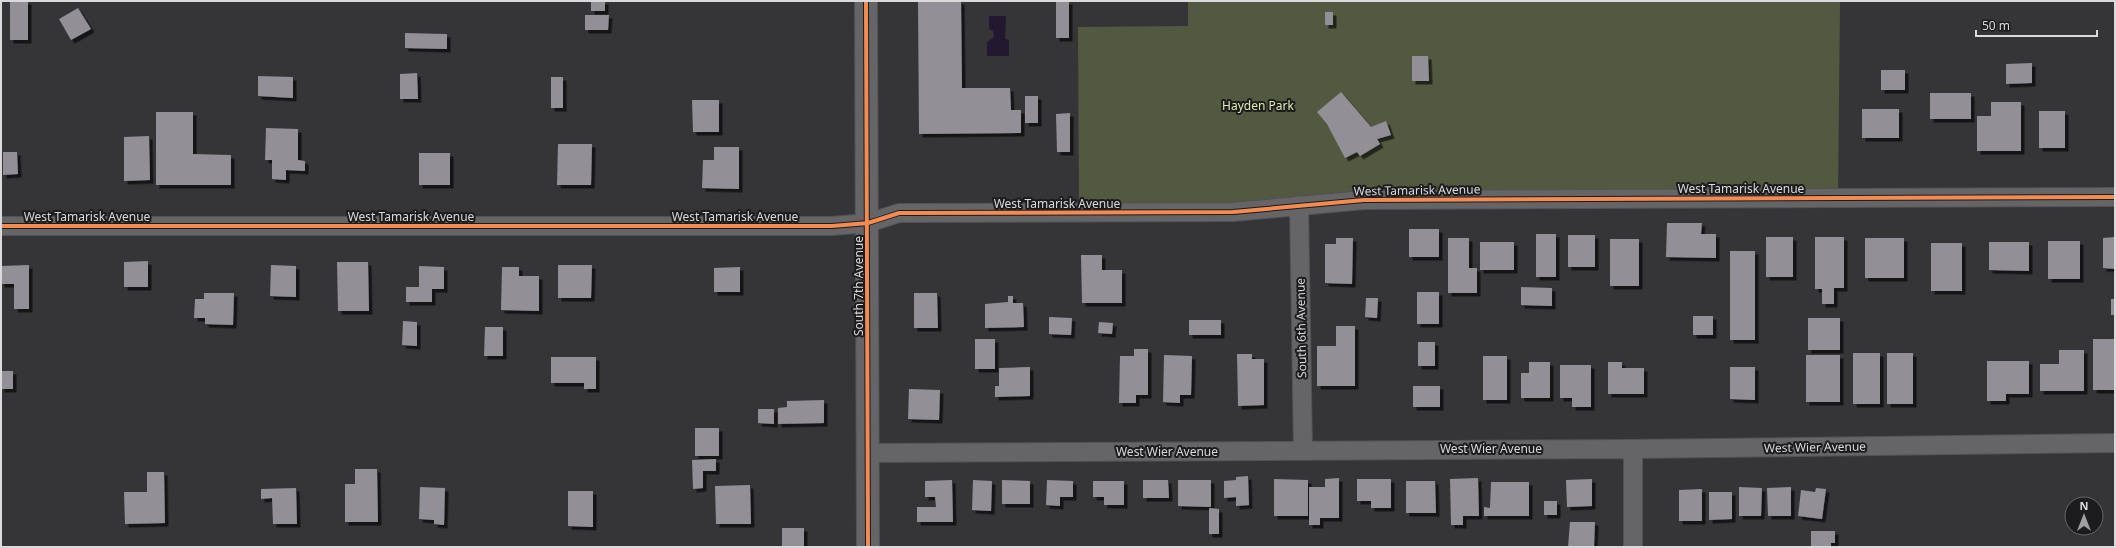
<svg xmlns="http://www.w3.org/2000/svg" width="2116" height="548" font-family="'Noto Sans',sans-serif">
<style>
.green{fill:#535940}
.water{fill:#221830}
.building{fill:#928f97;filter:url(#shadow)}
.lines{fill:none;stroke-linecap:round;stroke-linejoin:round}
.street-casing{stroke:#525254;stroke-width:20}
.secondary-casing{stroke:#525254;stroke-width:24}
.street{stroke:#656466;stroke-width:18}
.secondary{stroke:#656466;stroke-width:22}
.cycleway-casing{stroke:#1c1b1d;stroke-width:6}
.cycleway{stroke:#f68b52;stroke-width:4}
.labels{text-anchor:middle;dominant-baseline:central;stroke-width:4;stroke-linejoin:round;paint-order:stroke}
.park-label{font-size:12px;fill:#deedaf;stroke:#1c1b1d}
.street-label{font-size:12px;fill:#dad9dc;stroke:#1c1b1d}
</style>
<defs>
<filter id="shadow"><feDropShadow dx="3.5" dy="3.5" stdDeviation="0" flood-color="#0009"/></filter>
</defs>
<rect width="100%" height="100%" fill="#353437"/>
<path class="green" d="M1188,1h652l-2,197 -759,15 -1,-186 110,-1z"/>
<path class="water" d="M989,16h17l-1,23 4,1v16h-22v-14l7,-5 -1,-6 -4,-2z"/>
<path class="building" d="M10,1h18v39h-18z
M591,1h14v10h-14z
M918,1h43l1,87h48l1,22h10v23l-102,1z
M1056,1h13v37h-13z
M78,8l13,21 -20,11 -12,-21z
M1325,12h8v13h-8z
M585,15h24l-1,15h-23z
M405,33l42,1v15l-42,-1z
M1412,56h16l1,25h-17z
M2032,63v20l-26,1v-20z
M1881,70h24v20h-24z
M417,73l1,26h-18v-25z
M258,76l35,1v21l-35,-2z
M551,77h12v31h-12z
M1341,92l30,35 15,-6 5,14 -14,4 3,5 -20,12 -3,-4 -12,6 -18,-34 -10,-12z
M1930,93h41v26h-41z
M1025,96h13v27h-13z
M692,100h27v32h-26z
M1991,102h30v49h-44v-35h14z
M1862,109h37v29h-37z
M2039,111h26v37h-26z
M156,112h37v42l38,1v30h-75z
M1070,113v39h-13l-1,-38z
M266,128l32,1v31l7,1v10l-19,-1v10l-14,-1v-19h-7z
M149,136l1,44 -26,1v-44z
M558,144h34l-1,41h-34z
M714,147h25v42l-37,-1 1,-28h11z
M3,152h14l1,22 -15,1z
M419,153h31v32h-31z
M1667,223h35l-1,11h15v24l-50,-1z
M1409,229h30v28h-30z
M1536,234h20v43h-20z
M1568,235h27v32h-27z
M1766,237h27v40h-27z
M1815,237h29v51h-10v16h-12v-15h-7z
M2115,237v32l-12,-1v-30z
M1336,238h17l-1,46 -27,-1v-39h11z
M1448,238h21v30h8v25h-29z
M1865,238h39v40h-39z
M1610,239h29v47h-29z
M2048,241h32v38h-32z
M1480,242h34v28h-34z
M1989,242h40v29l-40,-1z
M1931,243h31v48h-31z
M1730,251h25v89h-25z
M1081,255h21v15h20v33h-40z
M148,261v26h-24v-25z
M337,262h31l1,49h-31z
M29,265v44h-15v-25h-13v-18z
M271,265l25,1v31l-26,-1z
M558,265h34l-1,33h-33z
M419,266l25,1v22h-12v13h-26v-15h13z
M502,267h17v9h20v35l-38,-1z
M740,267v25h-26v-24z
M1521,287l31,1v18l-31,-1z
M1417,292h22v32h-22z
M204,293h30l-1,32 -28,-1v-6h-11l1,-19h9z
M914,293h23l1,35h-24z
M1008,296h5v7h10l1,24 -39,1v-24l23,-2z
M1366,298h12l-1,20 -12,-1z
M2111,299h4v16h-4z
M1693,316h20v19h-20z
M1049,317l23,1 -1,17 -22,-1z
M1808,318h32v32h-32z
M1189,320h32v15h-32z
M403,321l14,1v24l-15,-1z
M1099,322l14,1 -1,11 -14,-1z
M1336,326h19v60h-38v-40h19z
M485,327h18v29h-19z
M975,339h20v30h-20z
M2093,339h22v51h-22z
M1418,342h17v24h-17z
M1134,349h14v46h-12v8h-17l1,-47h14z
M2059,350h25v41h-44v-27h19z
M1853,353h27v51h-27z
M1887,353h26v51h-26z
M1237,354h15v5h12v46l-26,1z
M1164,355l28,1 -1,39h-11v8l-17,-1z
M1806,355h34v47h-34z
M1483,356h24v44h-24z
M551,357h45v32h-12v-6h-33z
M1987,361h42v33h-23v7h-19z
M1529,362h21v36h-29v-25h8z
M1608,362h14v6h22v26h-36z
M1560,365h31v42h-19v-9h-12z
M1030,367v29l-35,1v-11h4v-18z
M1730,367h25v33l-25,-1z
M1,371h12v18h-12z
M1413,386h27v21h-27z
M909,389l31,1 -1,30 -31,-1z
M824,400v23l-46,1v-16l9,-1v-6z
M758,409h16v15l-16,-1z
M695,428h24v28h-24z
M716,459v12h-13v17l-10,1 -1,-29z
M355,469h22l1,53h-33v-38h10z
M147,472h17l1,51 -40,1 -1,-32h23z
M1248,476l1,29 -13,1v-9l-12,1v-17l12,-1v-3z
M1339,478v40h-19v7h-11v-38h16v-8z
M1478,478l1,38h-16v9h-12l-1,-46z
M1274,479l34,1v36h-34z
M1357,479h34v29h-20v-7h-14z
M1592,479v27l-25,1 -1,-27z
M952,480l1,42h-36v-15h19l-1,-10h-10v-16z
M973,480l19,1 -1,30 -19,-1z
M1002,480l28,1v23h-28z
M1047,480l26,1v16h-13v9l-14,-1z
M1143,480h25l1,18h-26z
M1178,480h33v27l-33,-1z
M1093,481h31v24h-20v-8h-11z
M1406,481h29l1,32h-30z
M1491,482h38v34h-45v-9l6,1z
M750,485l1,39h-35l-1,-38z
M420,487l25,1 -1,37 -10,-1v-4l-15,-1z
M1739,487l23,1 -1,28h-22z
M1791,487v29h-23l-1,-28z
M296,488l1,36h-24l-1,-26 -11,1v-10z
M1816,488l10,1 -4,30 -24,-3 3,-26 14,2z
M1702,489v32h-23v-31z
M568,491h25v36l-25,-1z
M1709,492h23v27l-23,1z
M1544,501h13v14h-13z
M1209,508l10,1v25h-10z
M1570,522h25l-1,25h-26z
M782,528h22v18l-22,1z
M1811,531h24v12h-4v4h-20z"/>
<g class="lines">
<g class="street-casing">
<path id="street" d="M1299,205l4,245
M1,226h831l36,-3 31,-10 334,-1 131,-12 751,-3
M1633,449v98
M867,453l766,-4 482,-6"/>
</g>
<g class="secondary-casing">
<path id="secondary" d="M866,1l2,546"/>
</g>
<use href="#street" class="street"/>
<use href="#secondary" class="secondary"/>
<g class="cycleway-casing">
<path id="cycleway" d="M866,1l2,546
M1,226h831l36,-3 31,-10 334,-1 131,-12 751,-3"/>
</g>
<use href="#cycleway" class="cycleway"/>
</g>
<g class="labels">
<g class="park-label">
<text x="1258" y="105">Hayden Park</text>
</g>
<g class="street-label">
<text x="1741" y="188">West Tamarisk Avenue</text>
<text transform="translate(1417 190) rotate(-1)">West Tamarisk Avenue</text>
<text x="1057" y="203">West Tamarisk Avenue</text>
<text x="87" y="216">West Tamarisk Avenue</text>
<text x="411" y="216">West Tamarisk Avenue</text>
<text x="735" y="216">West Tamarisk Avenue</text>
<text transform="translate(858 286) rotate(-90)">South 7th Avenue</text>
<text transform="translate(1301 328) rotate(-91)">South 6th Avenue</text>
<text transform="translate(1815 447) rotate(-1)">West Wier Avenue</text>
<text x="1491" y="448">West Wier Avenue</text>
<text x="1167" y="451">West Wier Avenue</text>
</g>
</g>
<rect width="2116" height="548" fill="none" stroke="#dad9dc" stroke-width="4"/>
<g transform="translate(2084 516)"><circle r="19" fill="#1c1b1d" stroke="#686769"/>
<path d="M0-3L7 15L0 10L-7 15Z" fill="#a09fa2"/>
<text y="-6" font-size="11" font-weight="bold" text-anchor="middle" fill="#dad9dc">N</text>
</g>
<path d="M1976 30v6h121v-6" fill="none" stroke="#dad9dc" stroke-width="2"/>
<text x="1982" y="30" font-size="12" fill="#dad9dc" stroke="#1c1b1d" stroke-width="3" paint-order="stroke">50 m</text>
</svg>
